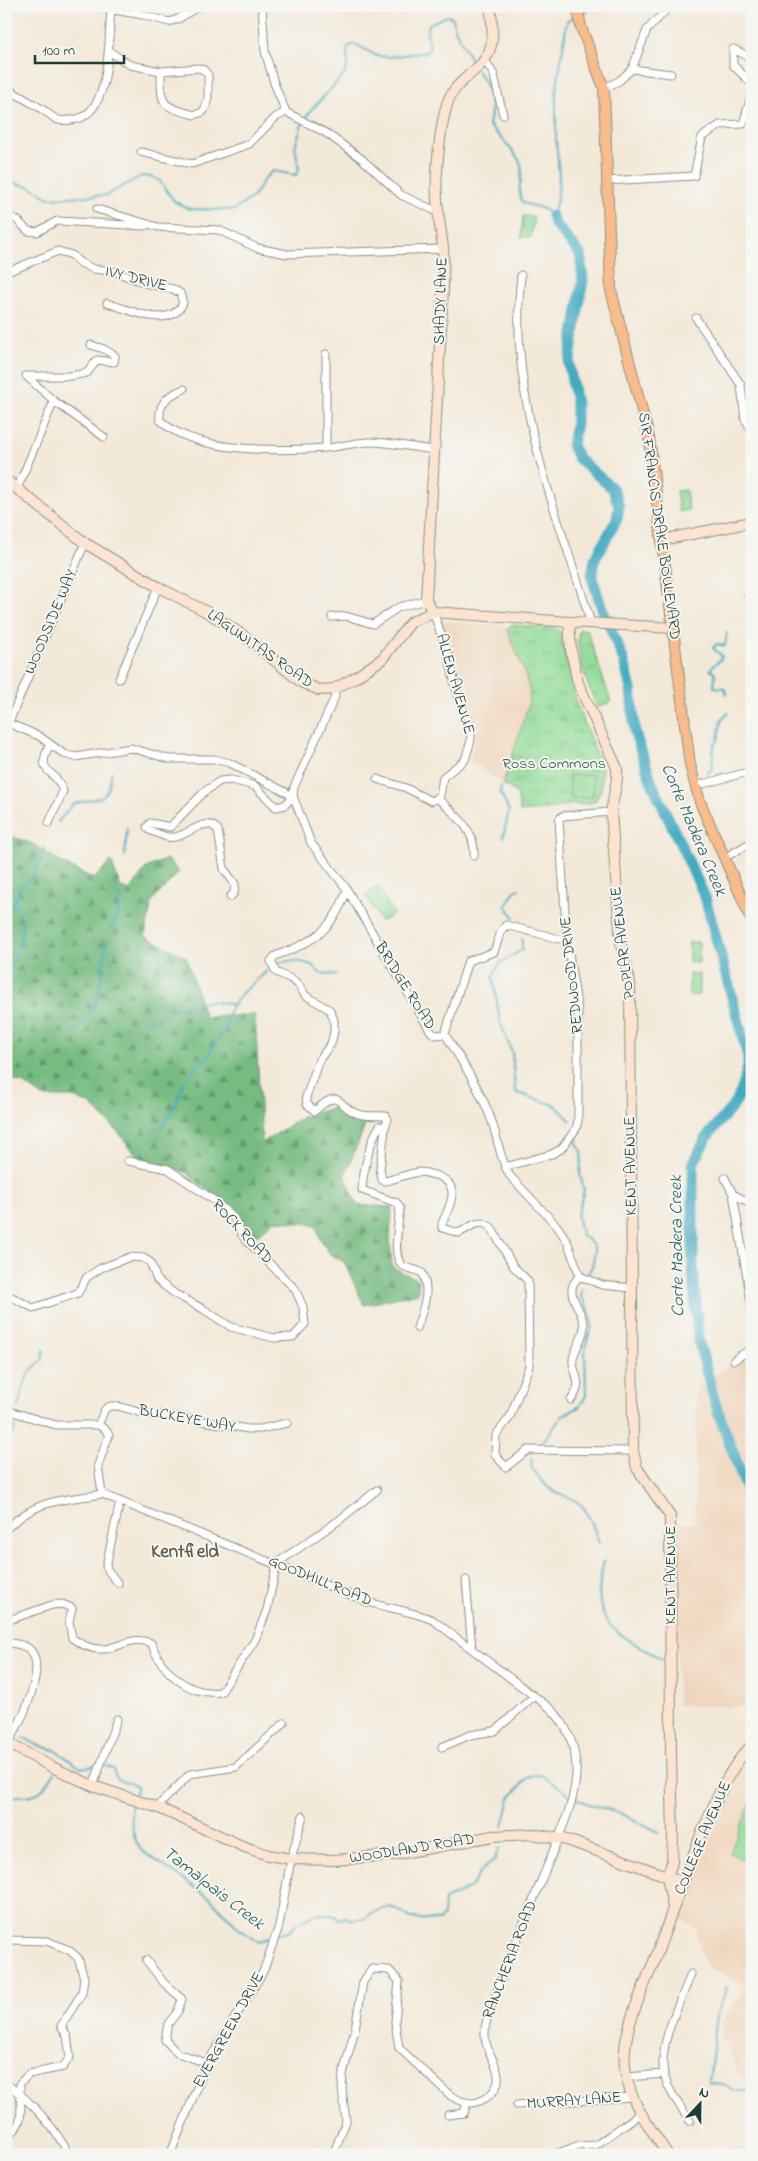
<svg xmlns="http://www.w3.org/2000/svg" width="758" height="2161" font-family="'Indie Flower',sans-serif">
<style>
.built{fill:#f0d6bc}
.forest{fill:url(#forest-firs);stroke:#4a7c5a}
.park{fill:url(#park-tufts);stroke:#598c66}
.pitch{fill:#93dc98;stroke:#598c66}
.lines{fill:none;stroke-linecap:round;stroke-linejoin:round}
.stream{stroke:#42abc2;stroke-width:2}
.river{stroke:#42abc2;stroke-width:11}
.street-casing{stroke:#899386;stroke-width:9}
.secondary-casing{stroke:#899386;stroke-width:12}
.primary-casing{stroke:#899386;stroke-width:12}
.street{stroke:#fff;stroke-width:7}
.secondary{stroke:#fde4d0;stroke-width:10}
.primary{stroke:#f9bc8a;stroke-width:10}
.labels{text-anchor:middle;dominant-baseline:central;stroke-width:4;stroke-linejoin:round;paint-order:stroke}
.street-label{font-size:16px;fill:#1f3d34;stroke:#f6f6f2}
.park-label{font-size:16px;fill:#365d48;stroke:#f6f6f2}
.water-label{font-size:18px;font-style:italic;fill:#2a5e5f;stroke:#f6f6f2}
.quarter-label{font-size:19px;font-weight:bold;fill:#5e5e4e;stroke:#f6f6f2}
</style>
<defs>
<pattern id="forest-firs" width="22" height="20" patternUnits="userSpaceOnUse" patternTransform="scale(1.25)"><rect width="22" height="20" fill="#76bc80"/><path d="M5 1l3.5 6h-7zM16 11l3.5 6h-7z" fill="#609a6a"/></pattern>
<pattern id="park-tufts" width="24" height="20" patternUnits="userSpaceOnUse" patternTransform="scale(1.25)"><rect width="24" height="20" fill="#93dc98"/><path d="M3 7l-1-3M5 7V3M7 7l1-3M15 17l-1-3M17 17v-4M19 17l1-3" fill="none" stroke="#77b47d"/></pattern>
</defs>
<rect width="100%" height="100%" fill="#f6f6f2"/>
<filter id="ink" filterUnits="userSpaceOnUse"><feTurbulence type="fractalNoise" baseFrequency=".02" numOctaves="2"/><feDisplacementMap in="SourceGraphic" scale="10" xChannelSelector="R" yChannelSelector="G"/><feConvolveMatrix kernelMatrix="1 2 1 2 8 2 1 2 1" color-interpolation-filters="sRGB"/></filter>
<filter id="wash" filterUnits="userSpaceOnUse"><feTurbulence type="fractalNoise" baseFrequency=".0096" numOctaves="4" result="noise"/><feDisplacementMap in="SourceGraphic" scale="20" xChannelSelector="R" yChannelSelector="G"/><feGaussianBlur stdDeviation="1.12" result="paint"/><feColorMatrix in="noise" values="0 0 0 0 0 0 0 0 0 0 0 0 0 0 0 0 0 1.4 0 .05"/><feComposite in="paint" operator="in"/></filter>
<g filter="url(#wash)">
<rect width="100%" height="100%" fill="#f3e9d8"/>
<path class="built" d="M441,621l63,3 20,47 6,21 -2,8 2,3 -27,81 -33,-24 6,-26 -1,-9 -13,-35 -8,-34z
M752,1352v355l-75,-2 -1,-182h19l1,-132 2,-5z
M746,1762l6,4v323l-8,-6 -23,-48 2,-14 23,-35 -3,-3 -36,-16 -7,-16 -4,-21 -3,-4 -14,-9 53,-134z
M728,2148l20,2 4,2v3h-34z"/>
<path class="forest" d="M6,835l25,8 33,21 30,15 17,-18 10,27 9,3 16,-23 21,-9 12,13 -27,29 -7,35 41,21 19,60 50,-2 7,128 40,-26 30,-9 35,13 -22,54 12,30 35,2 -2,31 2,29 27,13 -1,13 -54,12 -20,-43 -14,-8 -9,-13 -5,-16 -41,-5 -20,17 -20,-24 -48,-40 -47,-16 -10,-9 -11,-15 -29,-29 -17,-7h-30l-18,-13 -19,-6z"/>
<path class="park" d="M513,625l41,3 6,4 16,70 26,67 -1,21 -6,11 -5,2 -31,3 -5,3 -34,3 -3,-19 -14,-9 26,-81 -1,-3 2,-8 -6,-21 -17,-42z
M580,629l7,1 24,72 -14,6c-6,-15 -26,-65 -17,-79z"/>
<path class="pitch" d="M523,216l11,1 -3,21 -10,-1z
M686,490l3,20 -10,2 -3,-21z
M569,775h24v18l-2,4 -21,1z
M378,887l16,27 -13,8 -16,-27z
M689,942h10v21h-10z
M689,974h10v21l-10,1z
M752,1799v65l-22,-11z"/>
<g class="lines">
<path class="stream" d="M581,14l16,-8
M478,72c12,17 16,33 11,53 9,10 25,25 31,37 6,14 -6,27 3,41l21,6 8,7 6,-19 1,-23 -3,-34v-47l11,-72 8,-4
M304,120l9,-12 31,-33 4,-10 -1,-14 2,-5 6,-2 22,12 12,1 38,-5 3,-4 -3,-16 2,-8 18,-8 6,2 2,11 19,37
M6,181l25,6 18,11 58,-3 34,-19 11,1 7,3 15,21 15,8 45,1 19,-13 12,-19 8,-7 23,4 3,-6 -4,-22 7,-23
M745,595l6,-6
M727,694l-3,-6 -10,-1 1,-14 -5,-3c3,-7 10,-7 12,-14l-9,-8 4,-4 8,2 2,-13
M707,774l5,-6 2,-23 4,-5 3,-19 7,-8
M501,786l-1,6 9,19 -6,26
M58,822l15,-18 29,-7 6,-7 4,-18
M125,856l2,-28
M6,910l9,-10 7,-16 8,-5 12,-19 2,-12
M514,917l-8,-11 8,-14 5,-3
M110,930l6,-13 6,-22
M522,939v11l-22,13 -7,13 7,46 12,30 3,37 2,4 38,12 16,16
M278,963c8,-3 25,-2 33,2 4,2 5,5 9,8l16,2
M6,975c9,-15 22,-44 14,-62 -2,-4 -5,-7 -7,-10
M148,1021l4,-3h5c3,-3 41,-16 48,-16 9,-1 19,1 28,3
M74,1034l18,-25 6,-13 9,-55
M192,1073l8,-11 6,-3 18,-28 5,-20 13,-18 25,-22
M161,1128l13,-20 10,-26
M578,1138l-1,6 5,7 -2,23 4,16 -7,26 4,18 12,11 2,6 -3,16 -4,6
M19,1406c4,-19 6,-34 23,-45l2,-11
M13,1434l1,-7
M542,1443l21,-28 16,-8 7,-11 -1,-49 7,-21 -3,-16 -8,-13 1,-8
M532,1458l-1,8c6,9 14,21 24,26 9,4 17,5 25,12 10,10 14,25 19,39
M604,1561c-16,64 10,70 59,99
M24,1738l16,8 15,4 26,18 16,-3
M102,1765l12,4 1,8c7,6 16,5 23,10l-3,7
M6,1797c28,-3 32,4 48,-24
M574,1797l14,7 32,9 39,19
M131,1806c0,15 1,31 10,44l69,48 30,32 19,12 15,-7
M503,1827l7,-29 17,-20 8,-3 8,1 27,19
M278,1934l11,-2c12,-15 34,-24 51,-13l6,-2 5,3 14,-1 4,-5 20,-7 8,2 14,9 28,3 4,-5 1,-16 26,-12 12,-18 13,-11 4,-11
M727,1987l-10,27 -8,69 15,1 10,7h11l7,2"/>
<path class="river" d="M552,216l2,7 26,31 3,25 -14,86 7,38v21l-4,21 6,13 35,31 6,17 -2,13 -22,40 -3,18 8,26 24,58 7,28 4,44 17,50 53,114 43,160v10l-7,25 -8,14 -26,31 -14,27v103l5,71 17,65 37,101"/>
</g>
</g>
<g filter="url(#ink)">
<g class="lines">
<g class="street-casing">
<path id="street" d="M91,6l52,9 26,7 9,-3 21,-13
M262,6l3,45 9,32 12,29 40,21 36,26 39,36 37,17
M406,6v2
M109,51l21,14 31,6
M752,58l-19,-9v16l19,19
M485,60l9,15 9,40
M199,68l5,2 4,5v23l-2,8 -3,6 -9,3c-34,-10 -33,-9 -33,-44z
M632,69l39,5
M6,88c12,7 24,14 36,21 5,3 11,9 16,11 6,1 14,0 19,-1 35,-9 31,-81 34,-110
M604,88l15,-7 13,-12 15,-39 23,-24
M141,152l51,12 57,-20 27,-27 10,-5
M606,181l88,-5 8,-39 18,-12 23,-1 9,-31
M97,209l61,18 61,3 38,18 30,6 156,-5
M6,215l11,5 11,11 9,1 20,-11 88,5
M6,269l6,1 46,-19 14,4 7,7 14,7 20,2 35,13 25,5 7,4 3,10c-13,28 -55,6 -76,0
M521,275c-14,124 35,233 70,348
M696,318l45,67 4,34 7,11
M26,376h44l17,-3 10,-13 17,2 1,-6 -11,-7 -13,-4
M26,376l28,25 50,36
M184,389c-15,6 -26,13 -24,31 34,34 119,31 165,28 15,-1 30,-6 45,-6 21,0 43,6 64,8
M326,448v-94
M17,489l37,-88
M332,617l14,-1 27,8 26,-17 27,-7
M119,679l39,-92
M8,723l31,13 25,18 11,3 56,-9 38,11h45l16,4 63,33
M6,729l79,-186
M377,779l29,9 25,13 9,-5 3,-19 22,-17 6,-20v-5l-3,-16 -10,-21 -10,-45 -15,-41
M695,786l57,-15
M293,796l18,47 35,45 85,144 5,3 9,-1c17,28 36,56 47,88 6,18 8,38 18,54l47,50 10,15 13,35 22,9 30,3
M293,796l1,-9 41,-90 -1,-8
M438,799c18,16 38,31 36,57
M49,823l14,-32c-8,-25 -29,-15 -13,-47
M724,858l28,-16
M347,890c-14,40 -33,52 -72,66l-4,5 5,11 15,7 7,5 7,11 25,15 4,10v12l-3,12 -12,16 -13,37 1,7 8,7c26,-25 22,-4 43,3 9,3 19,1 28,2l2,3 -3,8
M230,897l4,-4 1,-9 -11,-15 -6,-39c-13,-15 -28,5 -43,7 -8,2 -18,-4 -26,-7l-2,-3 3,-4 20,4 34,-35 16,-11 11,-1 24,6 21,21 9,-2 8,-9
M445,1034l23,-73 26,-9 7,-21 5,-6 61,16
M505,1167l47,-13 9,-5 15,-20 2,-8v-110l-11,-70 -8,-121 3,-4 49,-4
M725,1178l8,16 19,114
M733,1194l19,10
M6,1294l27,14 45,-15 9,-16 14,-9 29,-11 13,1 7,4 7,18 18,14 28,15 28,18 43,11 19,-1 12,-13 -2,-17 -8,-18 -51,-51 -10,-20 -19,-17 -47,-32 -40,-8
M417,1328c6,-20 14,-36 5,-55 -6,-4 -14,-4 -19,-7 -12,-8 -4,-45 -3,-58l-3,-5 -35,-13c1,-17 8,-52 18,-64l5,1v2l-5,40 2,11 3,1c11,-2 24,-8 35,-9 5,0 10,2 15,3 27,8 16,30 7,48v5l17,5 16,-9 8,-1 8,4 22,39 15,15 1,85 -19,51 -14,18 -1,20 11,12 22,-17 105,1
M734,1360l18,-12
M571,1400c15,-18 0,-28 2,-41 2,-11 11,-22 11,-33 -1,-19 -24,-33 -4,-50
M6,1410l50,15h42l7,4 4,6 -11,30 4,29 266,108c22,7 44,9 65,18l117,88c18,17 27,41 26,65 -1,31 -17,62 -28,91 -21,52 -45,105 -62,159 -5,26 9,32 12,53 2,14 -14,27 -28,27 -7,0 -13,-4 -19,-7l-52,-48 -4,-26 4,-41 -10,-11 -17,-1 -9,13 -8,47 -12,45 -1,15 4,32 -13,34
M98,1425l7,-16 5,-3h8l24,7 39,4 67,12h13l26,-6
M6,1529c33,-31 54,-28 96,-35
M466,1580l6,69
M118,1583l-9,-11 -3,-6 14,-64
M6,1621l46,-16 10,-1 10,4 -3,13 3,17c39,28 50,-7 79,5 11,29 37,53 70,49l34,-52 12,-30 10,-47 61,-42 39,-31
M6,1642c8,2 20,2 25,9 16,19 -12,78 -25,94
M442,1747l28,-12 25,-4 39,-35
M93,1786l24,-67
M159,1808l3,-6 28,-28 46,-7 48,-44
M6,1940l41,1 22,9 9,8 6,20 -2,15 -21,33 6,10 3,21 -7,10 -34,7 -9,9c-1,15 8,45 -14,52
M146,1960l18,23 18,16 -4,12 -10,13 -3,16 12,13 30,10
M627,2077l37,-3
M6,2084c24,15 51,46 63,71
M517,2105l114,-8
M448,2115l16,-2 3,-11
M690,2121c-10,-15 -22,-30 -26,-47 -6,-31 16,-71 27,-100
M170,2155l37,-92 56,-91 16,-46 12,-67 12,-43
M553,2155l24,-9 19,-1 45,-32"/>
</g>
<g class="secondary-casing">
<path id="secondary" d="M6,480l79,63 73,44 51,26 38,25 54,44 18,8 15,-1 22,-12 26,-18 29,-37 22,-10 136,10 105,6
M662,540l90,-18
M433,612l-7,-12 17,-310c0,-14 1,-29 0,-42 -2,-17 -5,-33 -6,-49 -2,-26 3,-71 10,-95 6,-19 22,-27 34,-40 15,-15 12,-38 9,-58
M569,622l2,28 7,33 39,85v11l-6,33 10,132 9,39 3,468 4,17 33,48 1,238 2,81 -1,28 -5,13
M6,1742l44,24 43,20 66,22 83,38 26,9 23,4 44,1 58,-5 100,-19 39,-2 35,6 116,42
M667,1876l6,31
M668,2155c-18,-28 -40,-54 -43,-88 -4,-39 20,-80 33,-116 14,-40 29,-81 45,-121 13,-29 25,-62 49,-85"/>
</g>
<g class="primary-casing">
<path id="primary" d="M577,6l4,21 23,61 7,202 38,148 41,327 10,37 52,119"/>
</g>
<use href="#street" class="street"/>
<use href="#secondary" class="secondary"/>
<use href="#primary" class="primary"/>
</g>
</g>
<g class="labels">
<g class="street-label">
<text transform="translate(136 279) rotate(14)">IVY DRIVE</text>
<text transform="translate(441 301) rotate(-88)">SHADY LANE</text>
<text transform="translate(659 526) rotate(82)">SIR FRANCIS DRAKE BOULEVARD</text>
<text transform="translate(51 622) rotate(-67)">WOODSIDE WAY</text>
<text transform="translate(260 649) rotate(35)">LAGUNITAS ROAD</text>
<text transform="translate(455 684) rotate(74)">ALLEN AVENUE</text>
<text transform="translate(623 943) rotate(-97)">POPLAR AVENUE</text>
<text transform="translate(572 975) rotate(-96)">REDWOOD DRIVE</text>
<text transform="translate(405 986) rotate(58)">BRIDGE ROAD</text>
<text transform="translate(631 1166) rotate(-91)">KENT AVENUE</text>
<text transform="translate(242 1232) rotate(47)">ROCK ROAD</text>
<text transform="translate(187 1419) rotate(10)">BUCKEYE WAY</text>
<text transform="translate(671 1575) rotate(-90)">KENT AVENUE</text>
<text transform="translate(320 1581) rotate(22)">GOODHILL ROAD</text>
<text transform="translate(703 1838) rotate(-67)">COLLEGE AVENUE</text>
<text transform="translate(412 1849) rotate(-9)">WOODLAND ROAD</text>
<text transform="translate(510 1960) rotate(-69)">RANCHERIA ROAD</text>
<text transform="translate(229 2030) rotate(-61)">EVERGREEN DRIVE</text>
<text transform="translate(574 2101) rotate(-4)">MURRAY LANE</text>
</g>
<g class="park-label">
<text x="554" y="764">Ross Commons</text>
</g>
<g class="water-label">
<text transform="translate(693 830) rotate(67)">Corte Madera Creek</text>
<text transform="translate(678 1246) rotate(-91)">Corte Madera Creek</text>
<text transform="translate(213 1889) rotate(38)">Tamalpais Creek</text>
</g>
<g class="quarter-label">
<text x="185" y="1552">Kentfield</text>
</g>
</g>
<rect width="758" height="2161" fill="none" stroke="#f6f6f2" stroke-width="25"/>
<g transform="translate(700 2104) rotate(22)" stroke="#f6f6f2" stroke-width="4" paint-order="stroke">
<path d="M0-4L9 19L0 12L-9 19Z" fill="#1f3d34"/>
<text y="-8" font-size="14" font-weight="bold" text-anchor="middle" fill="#1f3d34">N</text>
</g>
<path d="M35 55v8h89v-8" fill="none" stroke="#1f3d34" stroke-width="2.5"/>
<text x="42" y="55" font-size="15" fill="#1f3d34" stroke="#f6f6f2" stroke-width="4" paint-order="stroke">100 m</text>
</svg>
